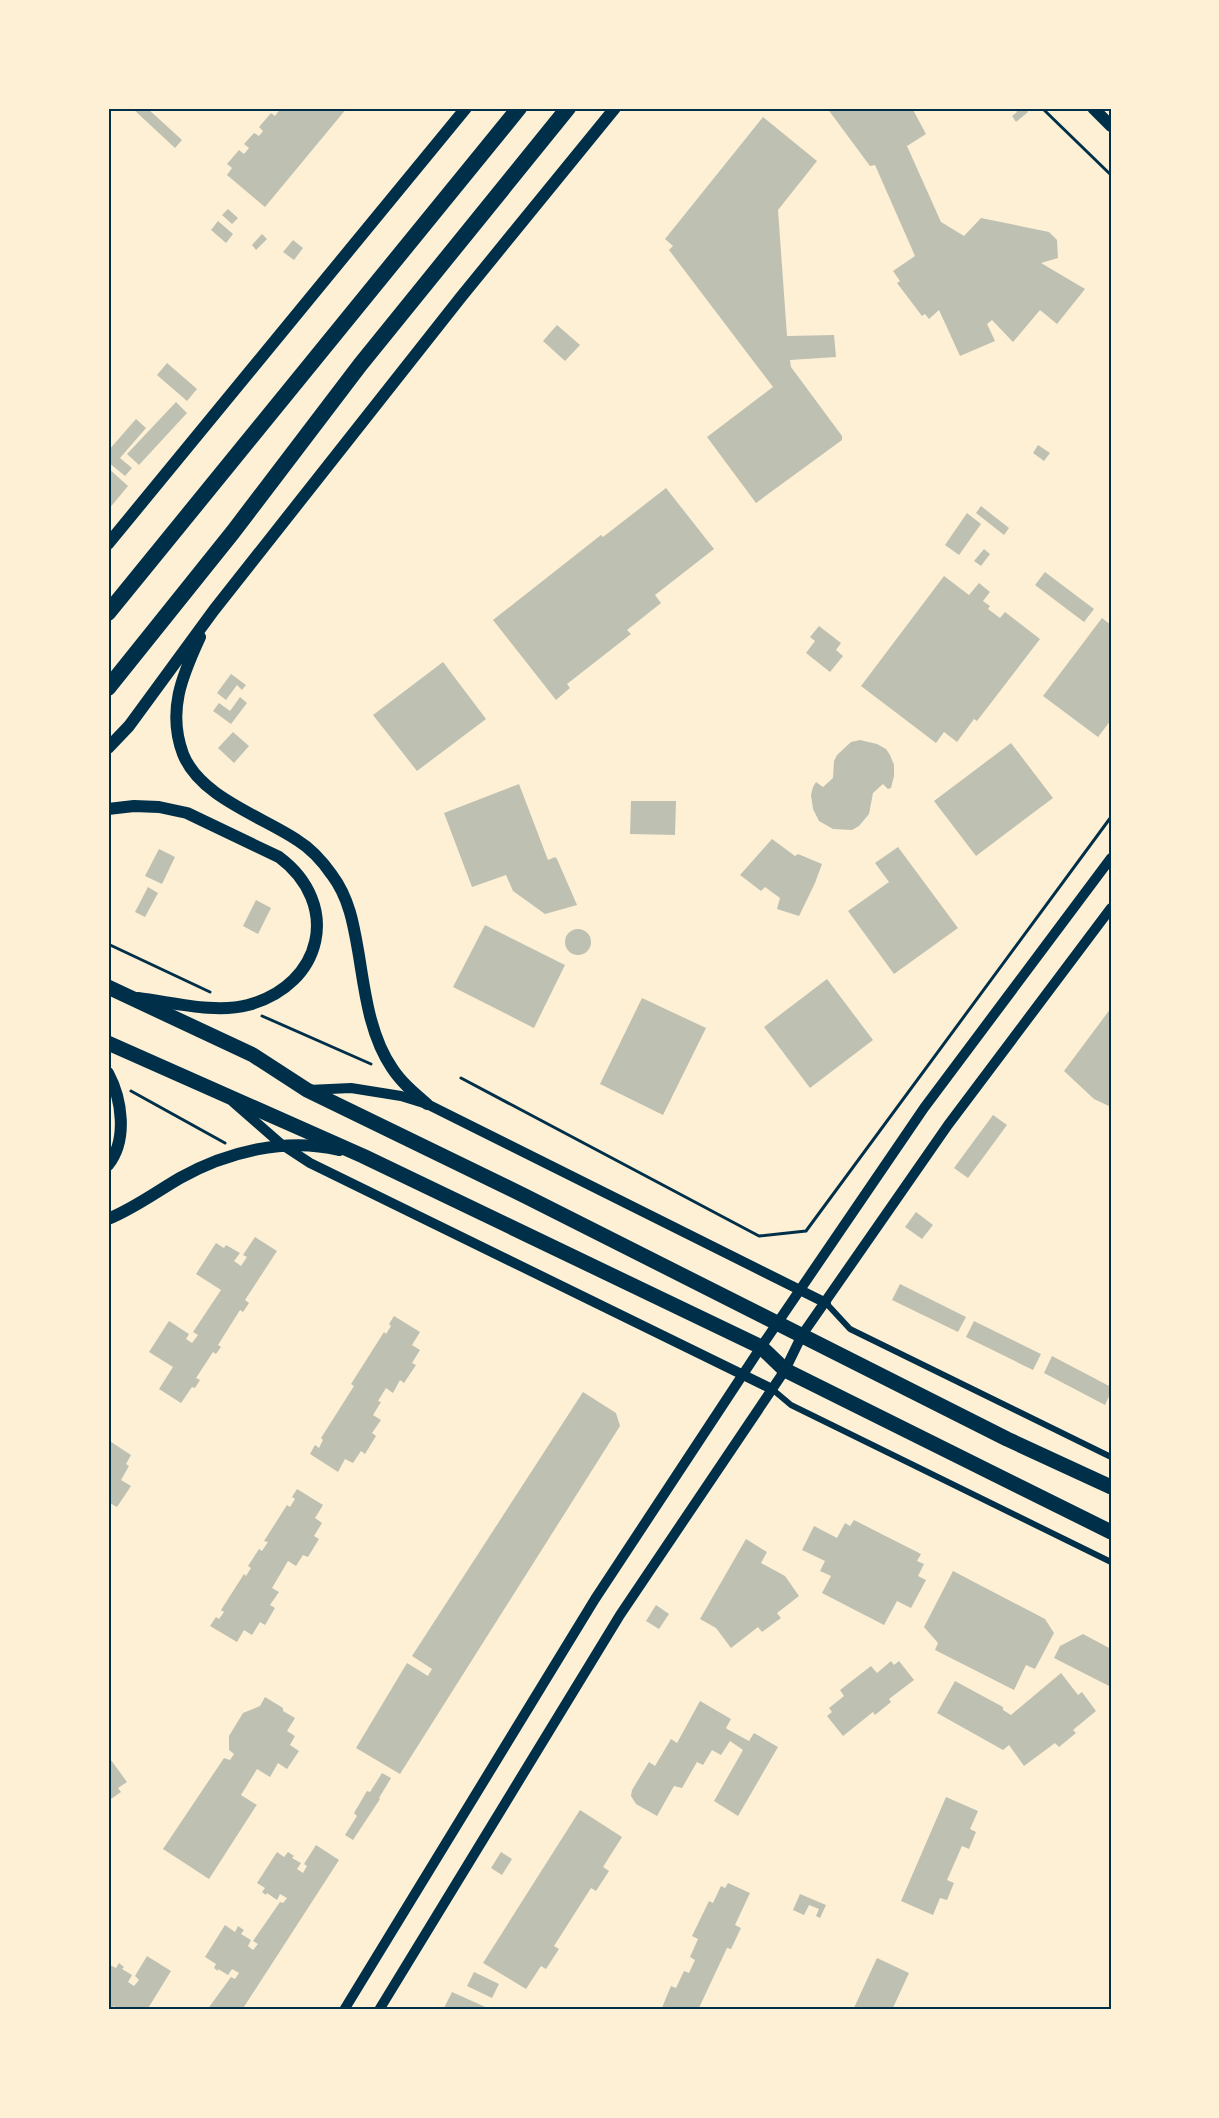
<svg xmlns="http://www.w3.org/2000/svg" width="1219" height="2118" font-family="Poppins,sans-serif">
<style>
.building{fill:#bec0b2}
.lines{fill:none;stroke-linecap:round;stroke-linejoin:round}
.path{stroke:#003049;stroke-width:3}
.minor{stroke:#003049;stroke-width:6}
.tertiary{stroke:#003049;stroke-width:10}
.secondary{stroke:#003049;stroke-width:12}
.primary{stroke:#003049;stroke-width:15}
.trunk{stroke:#003049;stroke-width:16}
.neatline{fill:none;stroke:#003049;stroke-width:2}
</style>
<rect width="100%" height="100%" fill="#fdf0d5"/>
<path class="building" d="M132,108h15l35,32 -7,8z
M281,108h66l-82,99 -38,-32 5,-7 -5,-4 12,-14 5,4 5,-6 -5,-4 10,-11 5,3 4,-5 -4,-4 12,-14 4,3z
M827,108h85l14,26 -19,12 34,76 23,14 17,-18 68,14 8,8 1,18 -17,5 44,26 -28,35 -17,-14 -27,32 -21,-22 -5,4 8,17 -35,15 -21,-46 -10,9 -4,-5 -3,2 -25,-33 3,-2 -7,-10 22,-15 -40,-91 -5,1z
M1014,108h10l4,4 -12,10 -4,-6 5,-4z
M763,117l54,44 -39,49 9,126 47,-1 2,22 -46,3 1,7 51,69v4l-86,63 -49,-66 66,-50 -104,-137 4,-4 -8,-7z
M228,209l10,9 -6,6 -10,-9z
M218,221l15,13 -7,9 -15,-13z
M262,234l5,5 -11,11 -4,-5z
M293,240l10,8 -9,12 -11,-8z
M557,325l23,20 -15,16 -22,-20z
M167,363l30,26 -10,12 -30,-26z
M176,402l11,11 -48,52 -12,-11z
M136,419l10,9 -26,30 12,10 -7,8 -17,-14v-11z
M1038,445l12,8 -6,8 -11,-8z
M108,468l20,18 -20,24z
M666,488l48,61 -59,46 6,8 -34,27 4,4 -64,50 3,4 -14,12 -63,-80 108,-85 2,2z
M981,506l28,22 -5,7 -28,-22z
M967,513l14,11 -22,31 -14,-10z
M984,549l6,5 -9,12 -7,-5z
M1045,572l49,37 -10,13 -49,-37z
M944,576l25,19 10,-12 11,9 -7,9 7,5 -2,3 12,9 5,-6 35,27 -63,82 -3,-2 -17,23 -13,-10 -8,11 -75,-57z
M1102,618l9,7v95l-13,17 -55,-41z
M819,626l22,17 -5,7 7,6 -13,16 -24,-19 9,-12 -5,-4z
M443,662l43,57 -69,52 -44,-56z
M231,674l15,11 -4,5 -5,-5 -11,15 -9,-7z
M240,697l7,6 -16,21 -18,-13 6,-8 11,8z
M233,732l16,14 -15,17 -16,-15z
M860,740l17,4 9,5 4,6 4,10v11l-3,12 -3,1 -5,-5 -10,9 -4,21 -10,12 -7,4 -19,-1 -14,-8 -6,-12 -2,-14 2,-8 3,-5 7,5 10,-9 1,-17 3,-6 14,-13z
M1011,743l42,55 -77,58 -42,-55z
M519,784l29,76 7,-3 2,2 20,46 -32,9 -32,-23 -7,-16 -34,12 -28,-74z
M631,801h45l-1,34 -45,-1z
M772,839l23,17 3,-2 24,10 -7,19 -16,33 -22,-7 3,-11 -15,-11 -4,4 -21,-16z
M898,847l60,81 -64,46 -46,-63 41,-29 -14,-19z
M159,849l16,8 -13,27 -17,-8z
M148,887l10,6 -13,24 -10,-5z
M256,900l15,8 -13,26 -15,-8z
M485,925l80,40 -31,63 -81,-41z
M565 942a13 13 0 1 1 26 0a13 13 0 1 1-26 0Z
M827,979l46,61 -63,48 -46,-61z
M642,998l64,30 -43,87 -63,-31z
M1111,1008v99l-17,-8 -30,-28z
M993,1115l14,10 -39,53 -14,-10z
M916,1212l17,13 -11,14 -17,-12z
M255,1237l22,14 -32,49 4,3 -6,9 -3,-2 -22,35 3,2 -5,7 -3,-2 -17,26 4,2 -5,8 -3,-1 -11,16 -22,-14 14,-22 -24,-15 20,-31 20,13 -3,5 6,4 6,-8 -5,-3 28,-42 -25,-16 20,-31 8,5 2,-3 14,8 -6,8 7,5 6,-9 -4,-2z
M900,1284l66,33 -8,15 -66,-32z
M394,1316l26,16 -8,13 8,5 -8,13 4,2 -12,18 -4,-3 -7,13 -7,-5 -8,13 3,1 -8,13 8,5 -9,13 4,3 -11,18 -4,-3 -8,12 -8,-4 -7,13 -28,-18 5,-9 4,3 4,-8 -2,-2 33,-52 -3,-2 33,-52 2,2 5,-8 -2,-2z
M974,1321l67,33 -8,16 -67,-33z
M1052,1356l59,31v5l-6,13 -61,-32z
M583,1392l33,21 4,13 -220,348 -44,-26 51,-85 21,13 1,-2 3,-5 -20,-13z
M108,1440l23,15 -5,9 3,2 -8,14 10,6 -14,21 -9,-5z
M297,1489l26,16 -8,13 7,5 -8,13 5,3 -11,18 -5,-2 -7,11 -8,-5 -16,27 7,4 -9,13 5,3 -10,17 -5,-3 -8,13 -8,-5 -7,12 -27,-16 6,-9 3,2 5,-7 -3,-2 23,-36 2,2 5,-8 -3,-2 11,-17 3,2 6,-9 -4,-1 23,-36 3,2 5,-8 -3,-2z
M854,1520l67,34 -4,7 7,3 -6,12 8,4 -15,28 -14,-7 -13,24 -62,-32 9,-17 -11,-5 5,-10 -23,-11 12,-24 23,12 8,-15 5,3z
M746,1539l21,13 -6,11 24,13 14,20 -22,17 4,5 -19,14 -4,-5 -27,21 -15,-20 -16,-9z
M953,1571l92,48 9,14 -19,36 -9,-4 -12,25 -79,-40 3,-7 -14,-16z
M656,1605l13,9 -10,15 -13,-8z
M1083,1634l28,15v38l-57,-29 6,-12z
M891,1661l3,4 5,-4 15,19 -25,19 2,3 -16,13 -2,-3 -30,24 -16,-20 5,-4 -3,-4 15,-12 -4,-6 31,-24 6,7z
M1061,1673l17,22 4,-3 14,19 -23,19 3,3 -17,14 -4,-4 -31,23 -15,-21 -6,5 -66,-37 18,-32 48,26v3l8,5z
M265,1697l18,11v3l12,7 -8,13 8,5 -5,9 9,6 -12,18 -9,-6 -8,14 -13,-8 -16,26 16,10 -1,1 -47,73 -46,-30 61,-91 6,2 4,-6 -5,-4v-14l14,-23 17,-7z
M700,1701l31,18 -5,9 1,1 22,12 5,-8 24,14 -40,69 -24,-15 29,-51 -13,-9 -9,14 -9,-5 -9,15 -6,-3 -15,26 -8,-2 -17,30 -21,-12 -5,-8 1,-6 17,-28 6,4 16,-27 6,4z
M108,1756l19,26 -9,6 3,4 -13,9z
M382,1773l9,5 -12,20 1,1 -27,41 -8,-5 12,-19 -3,-3 13,-22 3,1z
M946,1797l32,14 -8,18 6,3 -7,17 -7,-3 -15,34 7,3 -7,17 -7,-2 -7,17 -32,-14z
M580,1810l42,27 -19,30 6,4 -13,20 -5,-3 -37,58 5,3 -13,20 -5,-3 -15,23 -43,-26z
M316,1845l23,15 -97,150h-35l24,-33 4,2 4,-6 -7,-4 -4,6 -10,-6v2l-4,-3 2,-4 -11,-7 20,-32 10,7 3,-6 6,4 -3,4 10,6 -3,6 5,4 5,-6 -5,-3 27,-39 3,1 4,-5 -7,-4 -3,6 -10,-7 -1,2 -4,-3 3,-4 -8,-5 20,-31 7,5 4,-5 6,4 -2,2 9,5 -4,6 6,4 4,-7 -3,-2z
M501,1852l11,7 -10,16 -11,-7z
M728,1883l22,10 -15,32 6,3 -10,21 -4,-1 -29,62h-37l10,-24 5,2 8,-17 5,2 6,-13 -5,-3 8,-18 -6,-3 17,-35 4,2 8,-17 4,2z
M800,1894l26,11 -6,13 -4,-2 3,-7 -10,-4 -5,10 -11,-5z
M147,1956l24,15 -24,39h-27l-6,-4 -3,4h-3v-46l8,4 3,-5 5,4 -2,2 10,6 -4,7 6,4 5,-6 -4,-4z
M877,1958l32,15 -17,37h-39z
M474,1972l25,12 -7,14 -25,-12z
M452,1992l40,18h-49z"/>
<g class="lines">
<path class="path" d="M1042,108l69,67
M108,944l102,48
M262,1016l109,48
M461,1078l298,158 47,-5 305,-414
M131,1091l94,52"/>
<path class="minor" d="M826,1303l24,26 261,128
M772,1389l19,16 320,157"/>
<path class="tertiary" d="M308,1090l43,-2 50,8 26,8 399,199
M233,1102l48,42 29,19 462,226
M344,2010l251,-411 166,-252 163,-239 187,-250
M379,2010l241,-395 165,-245 17,-35 146,-210 163,-217"/>
<path class="secondary" d="M1093,108l18,18
M108,544l358,-436
M200,637c-18,39 -33,74 -17,117 17,43 78,62 114,86 13,8 26,22 35,35 18,24 22,52 27,81 6,37 11,80 33,112 9,14 22,25 35,36
M108,748l21,-22 85,-116 247,-313 154,-189
M108,809l26,-3 25,1 28,6 92,44c63,47 44,128 -31,148 -33,9 -76,-3 -110,-7
M108,1073c14,26 20,67 0,92
M108,1219c25,-10 48,-27 72,-41 46,-26 106,-41 159,-28"/>
<path class="primary" d="M108,987l145,68 54,35 216,105 484,244 104,48
M108,1043l255,113 398,191 24,23 326,162"/>
<path class="trunk" d="M108,613l411,-505
M108,688l125,-156 127,-167 208,-257"/>
</g>
<rect width="1219" height="2118" fill="none" stroke="#fdf0d5" stroke-width="219"/>
<rect x="110" y="110" width="1000" height="1898" class="neatline"/>
</svg>
